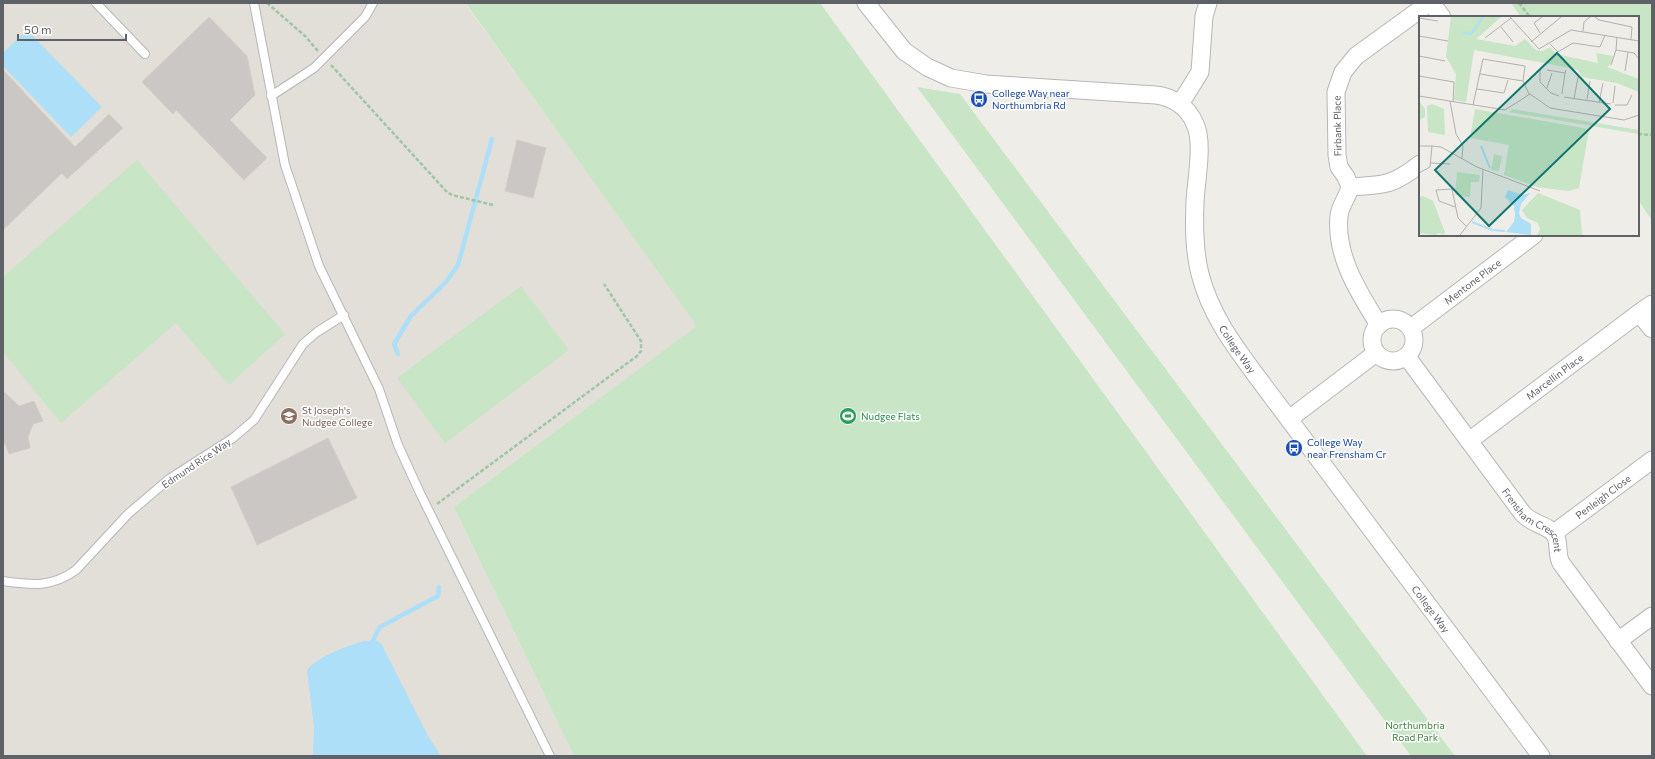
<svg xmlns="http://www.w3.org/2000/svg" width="1655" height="759" font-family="Commissioner,sans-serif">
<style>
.education{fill:#e2ded8}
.green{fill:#c8e5c5}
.water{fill:#addff9}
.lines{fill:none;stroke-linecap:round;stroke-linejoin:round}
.stream{stroke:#addff9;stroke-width:4.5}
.building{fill:#cbc7c4;stroke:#d4cec5}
.lane-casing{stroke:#b4b7ba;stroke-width:10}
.street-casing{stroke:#b4b7ba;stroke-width:19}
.path{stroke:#9ec6a6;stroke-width:2.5;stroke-dasharray:4 2;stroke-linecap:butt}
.lane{stroke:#fff;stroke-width:8}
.street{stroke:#fff;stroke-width:17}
.labels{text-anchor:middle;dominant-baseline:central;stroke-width:3;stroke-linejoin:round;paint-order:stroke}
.transit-label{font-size:10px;fill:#164399;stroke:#fff;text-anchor:start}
.street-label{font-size:10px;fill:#5e6266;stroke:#fff}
.education-label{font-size:10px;fill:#785e54;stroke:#fff;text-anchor:start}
.leisure-label{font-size:10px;fill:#27864d;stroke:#fff;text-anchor:start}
.park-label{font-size:10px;fill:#3f803b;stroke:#fff}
.inset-river{fill:none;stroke:#addff9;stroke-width:2}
.inset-road{fill:none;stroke:#b1b1af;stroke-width:1}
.view{fill:#0f766e;fill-opacity:0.15;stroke:#0f766e;stroke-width:2}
.inset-edge{fill:none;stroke:#5e6266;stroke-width:2}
</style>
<rect width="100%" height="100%" fill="#efede7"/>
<path class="education" d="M3,3h467l-3,3 231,320 -244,181 120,249h-571z"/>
<path class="green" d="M470,3h350l547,753h-793l-120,-249 243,-181 -230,-321z
M1511,3h139l2,2v215l-14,-20v-183h-117z
M917,87l43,7 495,662h-44z
M137,160l148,174 -56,51 -53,-62 -115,100 -58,-71v-75z
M521,286l48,64 -124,93 -48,-65z"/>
<path class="water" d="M27,30l75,77 -31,30 -68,-71v-13z
M364,641h14l4,4 46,91 13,20h-128l1,-29 -7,-56c6,-13 43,-26 57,-30z"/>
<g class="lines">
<path class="stream" d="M398,354l-4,-10 17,-28 34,-33 13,-18 34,-126
M370,646l10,-19 58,-31 1,-9"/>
</g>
<path class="building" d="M209,17l38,39 8,39 -25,25 37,38 -23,22 -68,-70 -3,4 -31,-32z
M3,70l72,77 34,-33 14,14 -56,51 -5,-6 -59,57z
M517,140l29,8 -13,50 -28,-7z
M3,391l16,15 15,-5 9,20 -10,3 -5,13 2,11 -21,6 -6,-15z
M328,438l29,60 -100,47 -26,-58z"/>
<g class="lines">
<g class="lane-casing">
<path id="lane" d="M96,3l49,51
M254,3l31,162 34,101 60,123 19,56 22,48 130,263
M271,96l43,-28 51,-51 8,-14
M3,581c29,4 48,7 73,-11l52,-56 41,-35 64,-41 21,-18 49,-76 14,-12 27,-17"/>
</g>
<g class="street-casing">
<g id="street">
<path id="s1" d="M866,3l38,48 23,16 24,11 35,6 170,11c17,2 32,12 39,29 9,19 1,56 0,78 -1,25 -1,48 5,72 10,39 32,69 55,100l286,382"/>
<path d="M1431,3l11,14"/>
<path d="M1180,104l20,-32 4,-56 4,-13"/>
<path d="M1350,187c34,-2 42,-1 70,-23"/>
<path d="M1652,304l-13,9 13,16"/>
<circle cx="1393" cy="340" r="21"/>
<path d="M1379,325c-20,-32 -44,-69 -40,-109 1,-11 9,-19 11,-29l-4,-10 -7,-10 -2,-12 -1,-63 7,-20 13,-16 73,-53"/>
<path id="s2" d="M1411,328l123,-93"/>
<path id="s3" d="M1407,357l116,157c9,10 27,12 32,21 5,8 1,19 6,28l91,123"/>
<path d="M1289,419l87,-66"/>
<path id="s4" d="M1469,441l170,-128"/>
<path id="s5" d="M1554,533l98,-73"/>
<path d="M1618,641l34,-25"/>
</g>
</g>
<path class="path" d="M267,3l38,33 13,15
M1519,3l11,14
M331,65l116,127 5,3 41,10
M1638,134l14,1
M437,504l200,-148 4,-5v-10l-37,-57"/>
<use href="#lane" class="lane"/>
<use href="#street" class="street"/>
</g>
<defs>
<g id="bus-disc" transform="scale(0.9)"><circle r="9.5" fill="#1a4fb4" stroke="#fff"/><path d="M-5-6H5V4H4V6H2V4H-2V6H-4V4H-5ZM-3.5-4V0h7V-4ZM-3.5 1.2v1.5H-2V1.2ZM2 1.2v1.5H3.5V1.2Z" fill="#fff"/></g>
<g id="school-disc" transform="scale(0.9)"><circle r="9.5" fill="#8d6e63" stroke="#fff"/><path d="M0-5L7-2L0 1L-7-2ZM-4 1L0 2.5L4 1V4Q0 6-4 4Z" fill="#fff"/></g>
<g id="stadium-disc" transform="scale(0.9)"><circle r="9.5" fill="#2e9e5b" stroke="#fff"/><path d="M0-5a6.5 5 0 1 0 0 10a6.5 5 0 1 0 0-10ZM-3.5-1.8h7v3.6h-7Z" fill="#fff"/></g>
</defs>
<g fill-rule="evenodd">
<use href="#bus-disc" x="979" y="99"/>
<use href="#school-disc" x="289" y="416"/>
<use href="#stadium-disc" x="848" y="416"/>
<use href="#bus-disc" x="1294" y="448"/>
</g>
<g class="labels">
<g class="transit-label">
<text x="992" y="93">College Way near<tspan x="992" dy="12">Northumbria Rd</tspan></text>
<text x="1307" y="442">College Way<tspan x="1307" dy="12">near Frensham Cr</tspan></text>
</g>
<g class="street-label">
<text transform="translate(1337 126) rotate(-91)">Firbank Place</text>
<text stroke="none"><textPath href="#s2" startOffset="77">Mentone Place</textPath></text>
<text stroke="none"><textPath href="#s1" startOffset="608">College Way</textPath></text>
<text stroke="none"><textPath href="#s4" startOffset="107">Marcellin Place</textPath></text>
<text transform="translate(196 463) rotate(-34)">Edmund Rice Way</text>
<text stroke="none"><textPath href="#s5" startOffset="61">Penleigh Close</textPath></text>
<text stroke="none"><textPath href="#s3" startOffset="208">Frensham Crescent</textPath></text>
<text stroke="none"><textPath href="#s1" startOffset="932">College Way</textPath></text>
</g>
<g class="education-label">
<text x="302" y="410">St Joseph's<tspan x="302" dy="12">Nudgee College</tspan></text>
</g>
<g class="leisure-label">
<text x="861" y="416">Nudgee Flats</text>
</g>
<g class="park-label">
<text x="1415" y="725">Northumbria<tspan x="1415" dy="12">Road Park</tspan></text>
</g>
</g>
<g transform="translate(1419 16)">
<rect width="220" height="220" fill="#efede7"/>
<path d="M32,1h50l-25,22 39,7 10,-7 11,11 7,1 7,-4 6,7 42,9 -2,-10 17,3 -1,7 -5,4 32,12v13l-22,-9 -35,-6 -4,-7 -13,-3 -91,-17 -8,52 -12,-2 2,-26 -10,-17zM0,85l6,8v8l-6,3zM13,88l12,5 1,26 -17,-3 -1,-26zM56,93l114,20 -10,59 -11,3 -31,-4 -33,-12 5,-30 -39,-7zM93,93l127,21v4l-130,-22zM75,138l8,2 -3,15 -8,-1zM38,156l23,3 -1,7h-8l-1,15 -15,-2zM119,177l42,17 2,25h-45l3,-6 -2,-6 -11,-5 -5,-8zM4,180l10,5 12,31 -2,3 -4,-2 -4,2 -16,-2v-36z" fill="#c8e5c5"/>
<path d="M89,174l14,5 8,-2 -9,11 -2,9 2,5 10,6v11l-25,-3 8,-10 1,-7 -1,-9 -9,-9z" fill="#addff9"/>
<path class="inset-river" d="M44,16l8,2 12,-17M62,130l9,22M53,206l20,8 13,1"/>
<path class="inset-road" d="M91,1l29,32 32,-19 68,11M176,1l4,3 33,7M0,2l19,3M82,11l12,15M164,15l1,-9 6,-5M121,17l-6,-10 8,-6M0,20l29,5M198,21l-1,13 18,3 5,6M66,22l26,-20M212,23l1,-12M112,26l30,-25M131,28l8,8 15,-9 27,4 5,-12M0,40l26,5M192,49l5,-15M121,53v13l11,11 8,3M128,54l18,3 1,-3M206,55l3,-19M61,58l43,7M0,60l35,6 -1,20M128,72l5,-15M58,73l27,4 4,-13M143,78l3,-21M0,80l86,14 25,-16 20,14 74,12 15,-5M145,81l47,7M155,83l4,-22M168,83l3,-18M31,85l6,33 7,12 -1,12M180,87l4,-20M194,87l2,-17M54,89l10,-46 42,7 -2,15 6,13M196,89h12l5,-10M0,130h13M12,147l19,1M0,157l11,-6 2,-21 9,1 36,20 63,24M36,191l-16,-6 -3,-11 16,-1 6,29 9,9M41,219l21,-27 2,-39"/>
<path class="view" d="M138,37l53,56 -121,117 -54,-56z"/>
<rect width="220" height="220" class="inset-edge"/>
</g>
<rect width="1655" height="759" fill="none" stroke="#5e6266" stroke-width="8"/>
<path d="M18 34v6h108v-6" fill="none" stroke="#5e6266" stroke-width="2"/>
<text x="24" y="34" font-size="12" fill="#5e6266" stroke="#ffffff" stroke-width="3" paint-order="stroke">50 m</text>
</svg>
